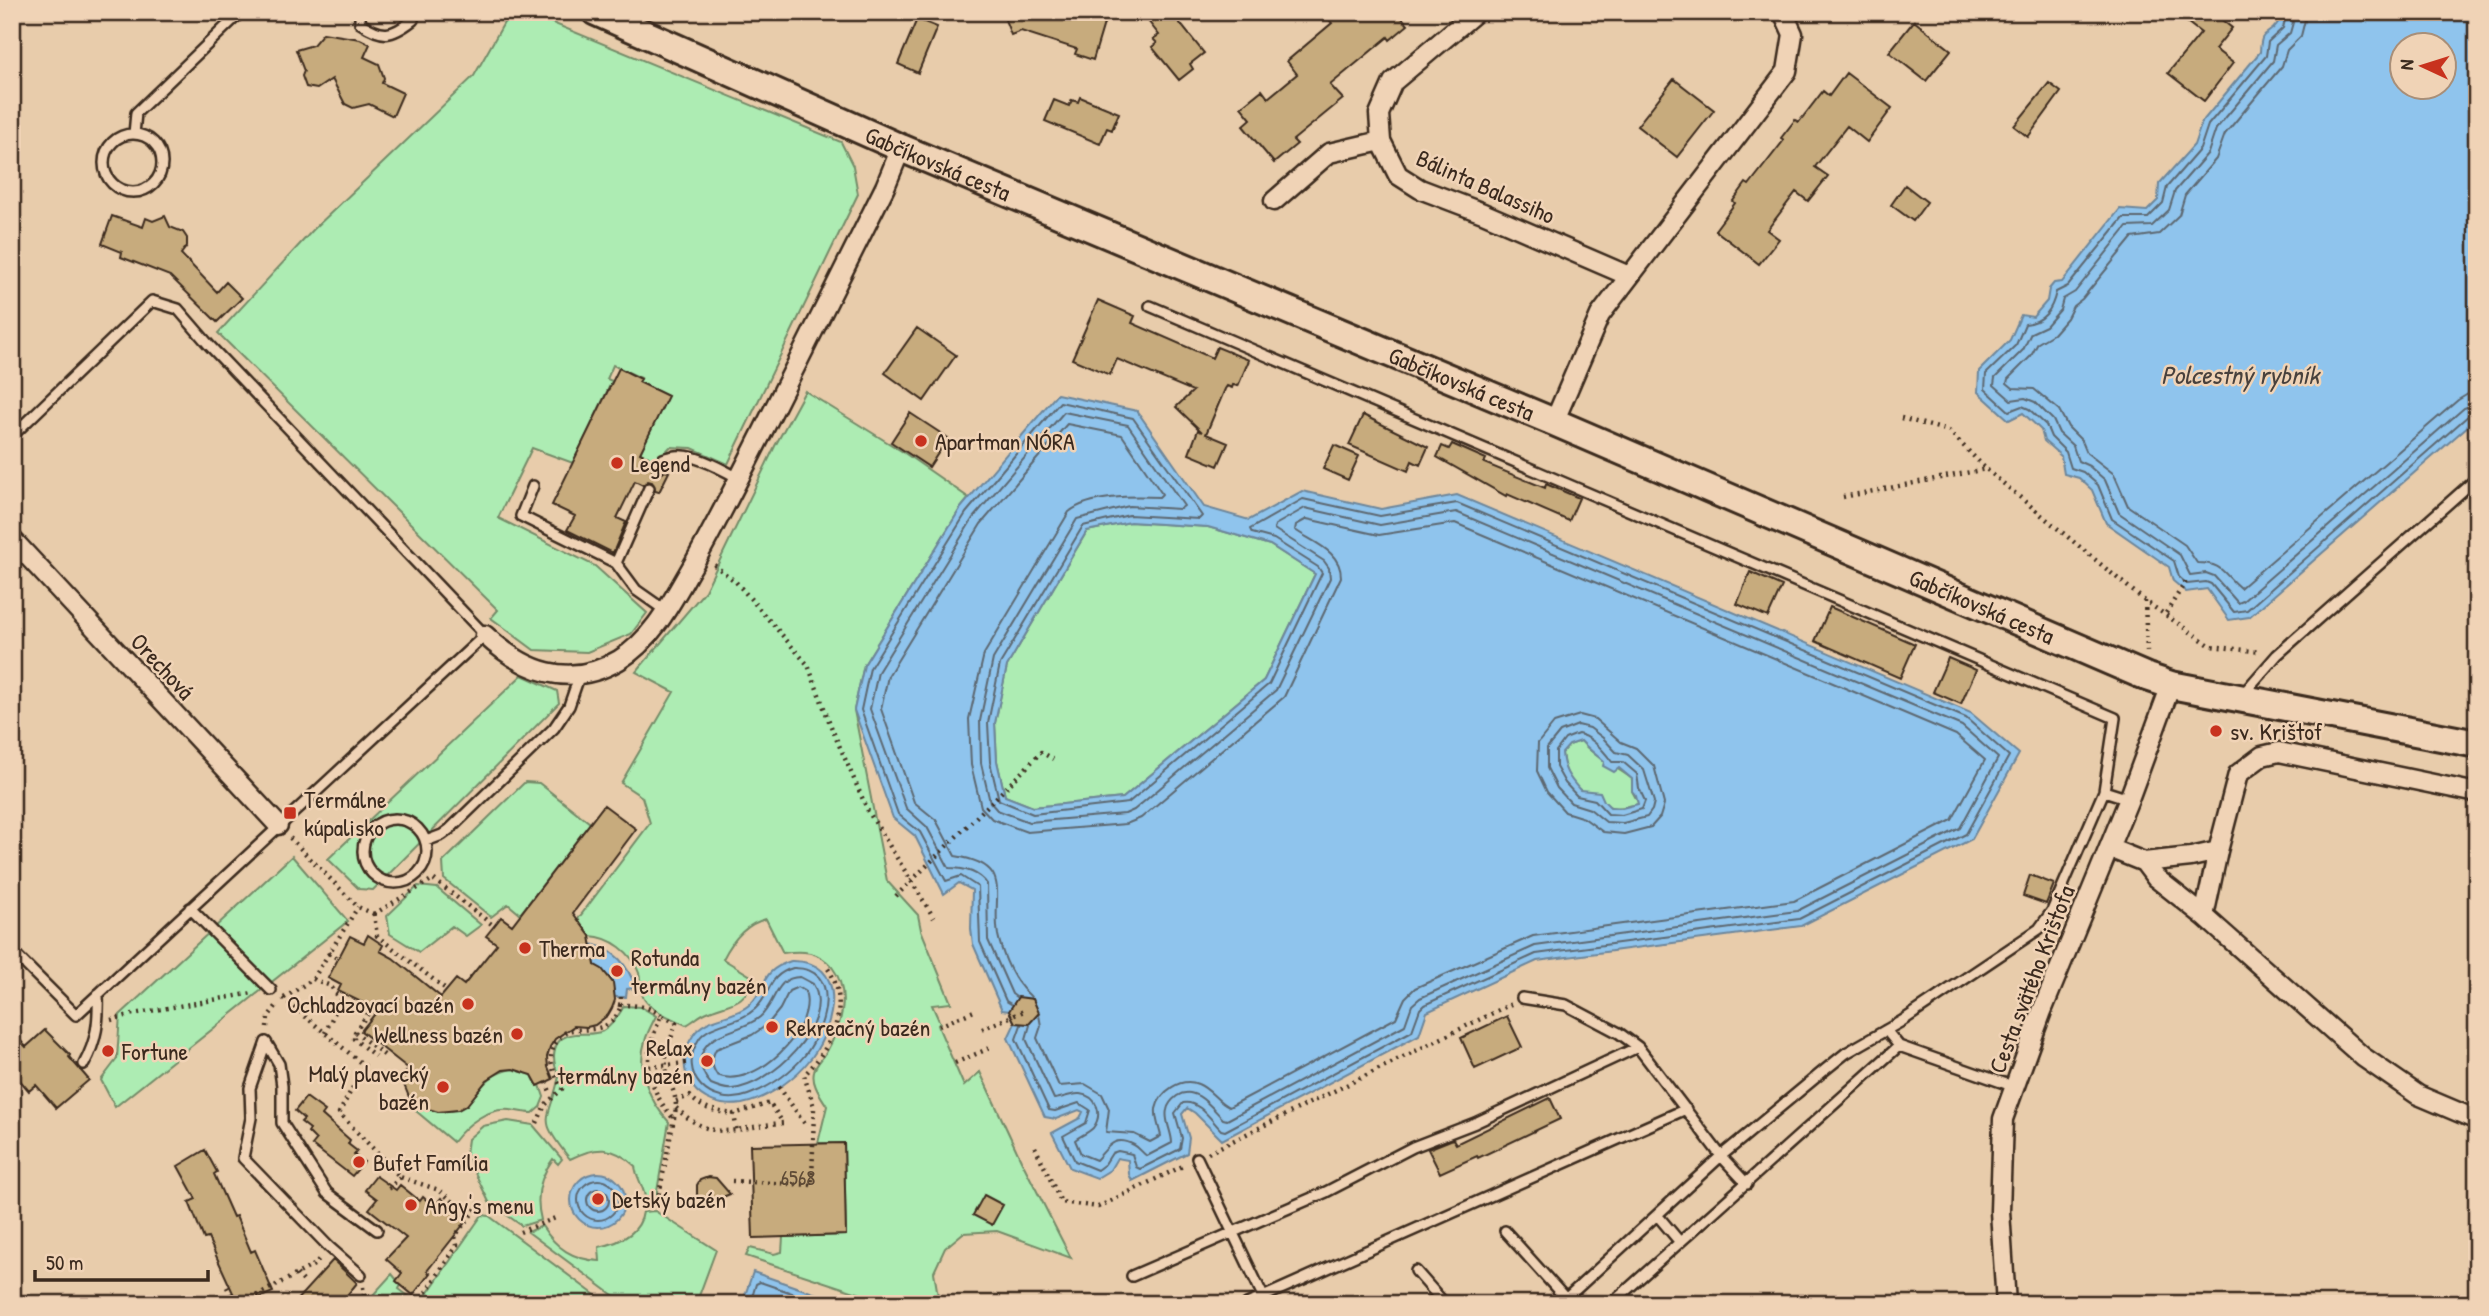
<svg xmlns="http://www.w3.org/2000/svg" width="2489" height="1316" font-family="'Patrick Hand',sans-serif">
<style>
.green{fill:#adecb3;stroke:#748b68;stroke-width:2}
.water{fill:#8fc4ed;stroke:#6d869a;stroke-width:2;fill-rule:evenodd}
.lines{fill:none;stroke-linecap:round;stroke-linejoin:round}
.shore{stroke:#5d6871;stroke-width:2}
.building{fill:#c7ab7d;stroke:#3b2a1e;stroke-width:2}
.service-casing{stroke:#3b2a1e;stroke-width:14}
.minor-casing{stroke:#3b2a1e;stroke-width:23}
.secondary-casing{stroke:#3b2a1e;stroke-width:32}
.path{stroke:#3b2a1e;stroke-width:4.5;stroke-dasharray:2 5;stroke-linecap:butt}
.service{stroke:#f0d3b6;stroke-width:9}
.minor{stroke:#f0d3b6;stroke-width:18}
.secondary{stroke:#f0d3b6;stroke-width:26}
.path-bridge{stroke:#3b2a1e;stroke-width:4.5;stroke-dasharray:2 5;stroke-linecap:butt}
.poi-dot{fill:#c8321e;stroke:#f0d3b6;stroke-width:2.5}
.labels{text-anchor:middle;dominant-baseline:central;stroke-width:5;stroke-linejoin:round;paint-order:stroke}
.number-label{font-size:21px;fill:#5e4a36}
.street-label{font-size:24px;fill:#3b2a1e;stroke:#f0d3b6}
.poi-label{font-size:24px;fill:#3b2a1e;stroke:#f0d3b6;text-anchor:start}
.water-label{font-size:26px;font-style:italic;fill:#48413d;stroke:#f0d3b6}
</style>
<rect width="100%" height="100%" fill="#e8ccab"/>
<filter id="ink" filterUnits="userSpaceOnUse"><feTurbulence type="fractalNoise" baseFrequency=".0143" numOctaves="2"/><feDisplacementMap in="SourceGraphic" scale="14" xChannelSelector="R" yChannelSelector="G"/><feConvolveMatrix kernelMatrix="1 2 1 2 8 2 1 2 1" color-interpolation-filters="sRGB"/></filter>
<g filter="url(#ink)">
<path class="green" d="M510,12h16l315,130 12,24 5,28 -130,270 -36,-16 -22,-1 -17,18 -7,-4 2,-4 -8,-4 27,-57 -28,-14 2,-4 -28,-13 -6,14 5,2 -39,82 -41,-15 -34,70 97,48 52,47 -16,21 -44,18 -53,-2 -43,-32 7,-8 -280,-277 95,-103 161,-154z
M805,391l98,61 66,46 -9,11 -96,156 -10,45 33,171 31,34 3,15 30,73 -19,2 8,18 -2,2 2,6 24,55 16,-14 41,88 50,98 -74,-27 -34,2 -18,15 -11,24 4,24 16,8h-63l-145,-48 4,-8 24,6 8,-2 1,-15 63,-2 -2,-92h-26l9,-37c-6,-10 -16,-22 -13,-34 1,-7 8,-13 12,-19 15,-26 26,-60 6,-86 -13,-16 -30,-17 -49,-14l-17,-34c-21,5 -34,22 -43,40l31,19c-10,29 -26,24 -49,35 -7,3 -12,9 -19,12 -13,-6 -34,-14 -42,-26 -4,-7 -3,-18 -5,-26 -7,-21 -28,-36 -49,-37l-12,-17 72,-96 -8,-26 -21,-14 53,-91 -38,-20 69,-81 70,-145z
M1130,522l78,5 62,18 45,29 -51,106 -141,118 -90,9 -28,-11 -8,-35 -2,-38 12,-57 80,-135z
M522,675l35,16 2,12 -186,187 -14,-1 -31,-30z
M1581,741c13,17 34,24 51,38v12l7,13c-9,1 -20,6 -28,3 -4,-1 -9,-7 -13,-10 -6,-3 -10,-4 -16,-6 -13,-6 -19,-25 -20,-38l7,-8z
M525,782l14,1 51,40 -70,91 -12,-10 -17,13 -47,-38 -1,-17z
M292,856l56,65 -233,186 -14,-27 16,-21 3,-44z
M418,886l19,2 44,37 -15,11 -14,-10 -33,26 -29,-18 -3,-18z
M624,1006l17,1 15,9c-4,8 -9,17 -11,25 -9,29 5,61 24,81l-14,81 -10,-6c-2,-12 -9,-20 -10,-31 -22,-21 -39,-20 -65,-7 -35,-44 -21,-35 -11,-83 -7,-14 -9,-36 11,-41 11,-3 22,1 33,-4 9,-5 16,-16 21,-25z
M513,1069l19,6 5,11 3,-1 4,12 -4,10 -7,6c-9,0 -15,-2 -23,-3 -22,-3 -44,15 -57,32l-37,-31 3,-5c64,21 47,-30 94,-37z
M508,1121l25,4 29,34 -4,5 -5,-5c-14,19 -18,38 -12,61l-19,6 -33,-24 -23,-48 2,-15 15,-13z
M655,1211l61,39 -20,54h-71l-97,-72 14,-6c14,22 31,34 58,35l-1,-14c19,-4 41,-13 44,-35z
M482,1215l7,1 118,88h-187z
M392,1274l9,11 -2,4 20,15h-37l-9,-9z"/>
<path class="water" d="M2281,12h196v406l-228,199 -20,3 -22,-31 -21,3 -13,-11 -4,-14 -63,-44 -14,-33 -13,-12 -15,-4 -3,-18 -17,-15 -3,-11 -18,-17 -14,7 -31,-28 1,-21 31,-31 11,-25 12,2 14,-16 2,-12 5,-6 8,-1 58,-73 27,2 11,-11 1,-16 35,-39 8,-23 58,-70c1,-24 7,-14 17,-28 3,-4 3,-8 4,-12zM2402,46h42v42h-42z
M1057,394l80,17 67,96 45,13 53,-29 79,18 76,-14 514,218 48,41 -47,85 -171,87 -264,35 -110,51 -8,23 -197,105 -27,-27 -8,-5 -5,6 7,24 -2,15 -55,28 -3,-7 -1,-14 -11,-2 -7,12 -13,8 -27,-10 -18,-35 28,-15 3,-6 -4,-2 -23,9 -11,-2 -37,-79 7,-15 -6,-12 -7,-1 -29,-66 -2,-15 1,-39 -13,-7 -15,11 -29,-58 -22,-18 -39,-108 10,-45 96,-156zM1130,522l78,5 62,18 45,29 -51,106 -141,118 -90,9 -28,-11 -8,-35 -2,-38 12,-57 80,-135zM1581,741c7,8 15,13 23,21l-1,4 11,6 5,-4 13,11v12l4,5 2,8 -16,4 -12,-1 -6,-6 -4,-9 -20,-2c-11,-12 -17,-21 -18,-37l7,-8z
M591,944c25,6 36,20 45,44l-9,1 -1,8h-12l-1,-14 -5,-7 -7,6 -6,-17z
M791,961c59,-1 44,64 21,96 -16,21 -44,42 -70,47 -43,7 -74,-32 -48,-70 12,-18 39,-15 55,-29 20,-17 8,-33 42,-44z
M571 1200a27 27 0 1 1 54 0a27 27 0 1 1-54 0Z
M753,1272l92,32h-103z"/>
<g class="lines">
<path class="shore" d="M2287,12l-4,16 -15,14 -2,14 -58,69 -8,24 -33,38 -4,16 -15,15h-25l-55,68 -12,6c-4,18 -12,30 -31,32l-9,21 -30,29 -1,15 24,22 13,-5 7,3 17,16 5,12 15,15 5,16 12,4 15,13 14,34 62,42 5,16 8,7 19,-2 5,2 23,28 13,-2 222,-195 8,-2
M2296,12l-6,21 -14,12 -3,16 -57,68 -8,24 -33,38 -6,19 -17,16 -25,1 -52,65 -12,7 -3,11 -14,16 -15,7 -8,17 -28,28 -1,7 17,15 14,-2 10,4 18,18 6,13 14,13 5,15 11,5 16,14 14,33 61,42 10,20 16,-2 8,3 24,27 5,-2 221,-193 13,-4
M2307,12l-6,24 -14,14 -5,16 -57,68 -9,25 -31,36 -6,20 -20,19 -27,4 -50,61 -9,7 -6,12 -14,16 -15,9 -7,13 -23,23 -1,4 6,5 21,1 25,21 9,17 14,14 5,12 27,21 14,32 57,39 12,18c27,0 25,10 43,25l218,-188 10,-6h9
M1580,715l15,4 26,23 15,6 18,18 10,38 -4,13 -9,10 -27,7 -21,-2 -19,-14 -19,-6 -18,-20 -10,-21 1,-28 16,-20z
M1578,725l12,3 13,10 13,14 12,3 16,15 10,32 -2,8 -5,7 -24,6 -17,-1 -16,-13 -19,-6 -14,-15 -10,-20v-20l13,-16z
M1578,734c14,2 26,17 34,28h11l14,12 2,14 6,13 -3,8 -20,6 -14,-1 -13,-14 -18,-4 -12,-13 -9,-16v-16l9,-12z
M793,968c51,-1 32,62 12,87 -15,18 -35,32 -57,40 -37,14 -72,-20 -49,-56 10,-16 40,-15 56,-30 17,-15 11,-33 38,-41z
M800,977l13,7c23,40 -42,102 -81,105 -7,1 -14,-2 -21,-5 -7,-7 -10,-14 -10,-24 1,-29 40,-27 59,-43 16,-14 15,-40 40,-40z
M798,987l7,4c13,38 -51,100 -88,84 -6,-9 -6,-16 -1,-26l36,-14 15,-10 13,-16 9,-18z
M1016,997l-4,-3 -24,-54 -1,-56c-9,-13 -24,-16 -38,-16l-22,-41 -21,-19 -36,-99 8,-37 95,-154 91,-106 64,13 56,81 -4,3 -51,-3 -52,13 -84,140 -13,62 1,42 9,39 7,8 32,12 96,-8 9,-4 142,-120 54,-112 -1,-10 -5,-7 -50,-32 1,-4 30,-17 75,17 76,-13 506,214 36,32 -38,70 -163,83 -262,35 -115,52 -8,7 -7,20 -178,95 -4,-1c-11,-11 -28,-35 -46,-23 -4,3 -9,8 -10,14 -3,10 5,22 5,33l-25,13c-5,-3 -7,-8 -13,-11 -21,-11 -26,3 -38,15l-15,-6 -6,-14c5,-4 13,-7 18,-12 10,-13 5,-32 -13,-34 -9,-1 -18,5 -26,5l-28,-60 4,-14
M1031,997c-3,-4 -8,-7 -11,-12 -10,-12 -19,-35 -22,-50 -7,-40 17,-70 -43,-79l-19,-36 -22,-18 -33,-93 7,-33 93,-152 86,-100 55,11 40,59 -3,3c-26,-1 -69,-2 -90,15l-85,142 -15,65 2,46 10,42 11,12 35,13 99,-8 15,-6 143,-121 57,-120c0,-26 -27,-34 -46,-47l1,-5 11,-6 72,16 76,-12 501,212 29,25 -33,60 -158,81 -261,35 -118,52 -10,10 -9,20 -167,89c-11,-4 -18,-18 -31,-23 -17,-7 -38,7 -42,25 -1,9 3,18 5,27l-11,6 -16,-8 -28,-2 3,-23 -7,-15 -17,-10 -26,2 -22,-48 4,-12 -2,-11
M1011,1004l-5,-3 -26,-59 -2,-55 -17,-11 -15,5 -26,-49 -22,-18 -37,-104 9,-42 96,-155 94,-111 73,16 69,98 -3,3 -70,-4 -46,11 -83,138 -12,59 2,39 9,38 34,14 95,-11 141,-119 53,-111 -4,-6 -44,-28 -22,-6 -2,-4 53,-30 77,17 77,-13 509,215 43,38 -43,78 -167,85 -263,35 -112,51 -4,4 -8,22 -187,100 -4,-1c-10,-10 -22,-30 -38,-27l-8,10 7,25 -2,11 -40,20 -4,-2 -4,-13 -14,-3 -6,2 -7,11 -8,6 -22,-9 -12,-25 23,-13 4,-13 -11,-7 -24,8 -6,-1 -33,-71 5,-14
M578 1200a20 20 0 1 1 40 0a20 20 0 1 1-40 0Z
M587 1200a11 11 0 1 1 22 0a11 11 0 1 1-22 0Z
M750,1304l6,-20 4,-2 64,22"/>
</g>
<path class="building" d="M1002,12h100l-2,6 5,2 -12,40 -18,-6 2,-5 -56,-18 -10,4z
M1159,12h12l33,41 -14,11 3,5 -14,11 -27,-33 5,-4 -4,-4 6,-4 -11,-14z
M1323,12h74l11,13 -18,15 -2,-3 -58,48 13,14 -50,41 4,4 -23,19 -31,-37 8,-7 -10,-12 21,-17 6,8 29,-24 -10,-13 45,-38z
M2174,12h38l20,16 -17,21 18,14 -29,38 -36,-28 33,-40z
M917,19l20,8 -19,46 -20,-9z
M1914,21l37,29 -25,31 -37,-29z
M323,33l37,6 10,5 -6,13 15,7 5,14 -2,5 21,10 -10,23 -24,-12 -16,4 -8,-4 -13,-25 -15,10 -11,-2 -4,-11 2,-5 -8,-21 17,-5z
M1846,73l46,35 -25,34 -20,-16 -32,41 13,9 -20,25 -12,-9 -29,38 12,9 -20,25 -44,-34 20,-27 -2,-2 13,-18 3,2 35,-45 -3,-2 14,-18 4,2 24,-31 6,5z
M1674,79l40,31 -37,47 -40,-31z
M2049,83l12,9 -33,45 -14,-11z
M1080,97l39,16 -7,17 -5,-2 -7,16 -55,-23 9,-21 15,6 3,-6 6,2z
M1905,185l22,17 -14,19 -22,-16z
M112,216l31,11 3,-9 7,3 12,-5 5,11 13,5 4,6v8l-6,8 36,38 9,-10 16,16 -25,24 -47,-46 -49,-19 1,-5 -20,-8z
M1098,300l37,16 -3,7 80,35 5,-11 32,13 -11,26 -5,-1 -1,3 -5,-2 -2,3 -19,45 22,9 -10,23 -29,-12 9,-24 4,2 -26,-25 17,-16 -76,-32 -7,16 -38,-16z
M917,328l39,27 -32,46 -39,-28z
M619,368l22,11 -2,3 29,14 -28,57 8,4 -3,5 8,3 -1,4 4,5 4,1 5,-4 4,1 -10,20 -4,-1 -3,-9 -4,-1 -5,4 -8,-4 -18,37 9,4 -13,31 -46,-23 8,-14 -23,-11z
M910,413l38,25 -19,29 -38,-25z
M1363,415l65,32 -8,18 -8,-4 -4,10 -59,-26z
M1452,444l34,15 -2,4 61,25 1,-4 33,14 -10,23 -62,-27 -1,2 -69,-39 5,-11 7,3z
M1334,445l25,11 -11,24 -25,-11z
M1750,572l32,14 -14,31 -31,-13z
M1830,607l85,37 -15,34 -85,-37z
M1948,658l28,12 -15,34 -28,-12z
M604,805l32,24 -63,84 17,23 5,29 7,4 11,14 2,17 -3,8 -4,7 -13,10 -8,2 -13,-1 -19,13 -5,8 -3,10 1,10 5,12 -15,7 -6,-11 -19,-6 -10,1 -16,10 -20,25 -9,5 -20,2 -19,-6 -10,-9 -8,-20 8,-8 -48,-38 17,-21 -40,-19 3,-6 -13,-7 22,-42 14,7 4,-8 15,10 -3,6 13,7 48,39 15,-18 8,6 33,-41 -11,-8 8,-10 7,-9 11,8z
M2030,875l24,9 -8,20 -23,-8z
M1018,997l15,2 6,14 -10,11 -14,-1 -6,-12z
M1507,1016l15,31 -47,22 -14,-31z
M45,1030l25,25 -1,2 20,23 -33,28 -20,-23 -7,6 -17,-20v-40l14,16z
M306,1097l19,14 -3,4 28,25 -2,4 9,7 -3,4 10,7 -12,14 -40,-31 4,-5 -8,-8 2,-3 -9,-7 3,-3 -9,-8z
M1550,1098l10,21 -82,39 -1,-2 -37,17 -12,-24 25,-10 3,5z
M844,1143l2,92 -93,3 -3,-93z
M205,1150l12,22 -3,2 19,43 3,-1 15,36 4,-2 18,42 -28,12h-7l-30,-66 -4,1 -15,-37 7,-3 -18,-33z
M376,1176l20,14 4,-5 20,16 3,-4 11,10 7,-9 26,22 -40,51 3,2 -17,22 -17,-14 6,-8 -16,-14 20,-21 -37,-29 8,-10 -12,-9z
M708,1177l8,1 14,16 -19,8 -10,-3 -4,-4v-10l3,-5z
M984,1195l19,10 -11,20 -19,-10z
M333,1260l24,23 -17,21h-47z"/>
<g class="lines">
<g class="service-casing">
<path id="service" d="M360,12v11c23,15 31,14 53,-3l1,-8
M134,134l2,-21 105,-101
M104 163a29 29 0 1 1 58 0a29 29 0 1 1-58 0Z
M1150,306l965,412 -11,73
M12,436l140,-135 26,8 31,36 276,290 -409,380 -64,-64
M659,468l4,-9c26,-11 53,8 76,19
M533,486l-12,30 95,47
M649,488l-33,75 20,27 30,21
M2242,695l35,-40 200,-177
M363 851a32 32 0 1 1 64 0a32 32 0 1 1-64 0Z
M426,841l16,-6 8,-6 104,-101 15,-22 11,-32
M190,908l81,82
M1522,998l44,7 53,28 19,14 83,109 26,28
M1886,1030l13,16
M266,1042l-16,46 1,30 -8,40 86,89 32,28
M266,1042l13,22 3,22v37l45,70 50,37
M84,1064c13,-24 15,-43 14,-70
M1197,1158l66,138
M1658,1216l21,25
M1505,1231l61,68
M1416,1271l29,33
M1132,1276l194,-84 87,-45 62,-24 163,-76
M1247,1304l439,-195
M1560,1304l161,-148 105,-87 20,-16 56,-32 137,-92 13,-18 52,-120 25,8
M1611,1304l288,-258 116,41"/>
</g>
<g class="minor-casing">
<path id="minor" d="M1476,12l-83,70 -14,32 2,27 17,34 22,14 63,24 146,63
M1274,201l55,-48 52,-12
M1554,422l46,-107 187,-244 6,-37 -10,-22
M12,539l266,286
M485,635c39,36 83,55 134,25 35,-21 54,-61 74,-95 27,-48 51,-96 76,-146 39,-77 77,-154 116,-232l16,-39
M2109,848l35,14 47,-5 27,-6 20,-77 24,-18 17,-4 198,41
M2144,862l12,16 48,38 159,141 55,38 59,25
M2204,916l14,-65
M2006,1304l-6,-93 3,-92 39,-108 87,-212 42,-114"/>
</g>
<g class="secondary-casing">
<g id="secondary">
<path id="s1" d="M596,12l305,136 653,274 593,255 24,8 306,59"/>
</g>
</g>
<path class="path" d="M1901,418l48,13 36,37
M1843,497l143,-28 159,132 66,45 50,6
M714,565l22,17 72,83 24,64 36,82 66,107
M2145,601l2,51
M2166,613l22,-35
M1026,768l15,-16 12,7
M290,838l68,69 16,7
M374,914l59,-35 61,47
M374,914l3,22 70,54
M328,953l11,6
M313,979l18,7 4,7 7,5
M621,997v8c15,0 27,1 40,10
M283,998l83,69
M284,998l29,-19 45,-72
M372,1008l-17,24 -1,7 21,17
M111,1020l22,-6 120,-21
M939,1026l35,-15
M267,1027l1,-10 10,-13
M982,1029l42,-18
M355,1032l33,26
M325,1033l19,-40
M955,1063l35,-15
M649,1067v-19l12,-33 15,8c-4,14 -12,32 -10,46 3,16 10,21 10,39l-20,102
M546,1082l5,12
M353,1087l-14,26 61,64 39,13 31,26
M779,1087l26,37
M676,1101l14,-5c11,13 28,16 44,18
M676,1108c41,38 60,18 107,15l-13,-20 -36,11 3,18
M672,1117c-13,-15 -20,-30 -23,-50l37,-4
M537,1123l8,-18 17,-16c-4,-9 -11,-21 -11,-31 0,-11 10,-27 22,-28 22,-1 40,1 48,-25l-7,-1
M1035,1147l26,55 37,5 87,-42
M1208,1153l303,-149
M732,1181l80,4 2,-78 -10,-32c29,-28 49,-73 22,-109
M389,1189l11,-12
M520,1232l38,-15
M297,1274l9,10
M227,1287l8,17
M363,1287l1,9 8,8
M250,1304l2,-1 -2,-4 64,-34 6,-7
M358,1304l6,-8
M418,1304l39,-59 -2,-9 26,-34"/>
<use href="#service" class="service"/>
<use href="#minor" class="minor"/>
<use href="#secondary" class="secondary"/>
<path class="path-bridge" d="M896,896l130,-128"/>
</g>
</g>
<g class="poi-dot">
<circle cx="921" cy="441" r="7"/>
<circle cx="617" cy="463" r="7"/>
<circle cx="2216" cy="731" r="7"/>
<rect x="283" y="806" width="14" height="14" rx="3.5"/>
<circle cx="525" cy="948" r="7"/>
<circle cx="617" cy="971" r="7"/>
<circle cx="468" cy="1004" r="7"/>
<circle cx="772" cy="1027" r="7"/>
<circle cx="517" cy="1034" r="7"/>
<circle cx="108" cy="1051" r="7"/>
<circle cx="707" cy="1061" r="7"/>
<circle cx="443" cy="1087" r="7"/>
<circle cx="359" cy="1162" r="7"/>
<circle cx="598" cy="1199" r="7"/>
<circle cx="411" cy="1205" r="7"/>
</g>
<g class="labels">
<g class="number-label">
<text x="798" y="1177">6568</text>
</g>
<g class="street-label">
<text stroke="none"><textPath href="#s1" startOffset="374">Gabčíkovská cesta</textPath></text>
<text transform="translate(1486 186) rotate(24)">Bálinta Balassiho</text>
<text stroke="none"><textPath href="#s1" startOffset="942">Gabčíkovská cesta</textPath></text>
<text stroke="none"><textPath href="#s1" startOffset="1508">Gabčíkovská cesta</textPath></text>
<text transform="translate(163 666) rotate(47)">Orechová</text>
<text transform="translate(2031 979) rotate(-69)">Cesta svätého Krištofa</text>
</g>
<g class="poi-label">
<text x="935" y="441">Apartman NÓRA</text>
<text x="631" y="463">Legend</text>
<text x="2230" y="731">sv. Krištof</text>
<text x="304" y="799">Termálne<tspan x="304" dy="28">kúpalisko</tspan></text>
<text x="539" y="948">Therma</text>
<text x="631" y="957">Rotunda<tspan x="631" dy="28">termálny bazén</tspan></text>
<text x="454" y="1004" text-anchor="end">Ochladzovací bazén</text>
<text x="786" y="1027">Rekreačný bazén</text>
<text x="503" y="1034" text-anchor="end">Wellness bazén</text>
<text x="693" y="1047" text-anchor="end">Relax<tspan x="693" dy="28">termálny bazén</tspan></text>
<text x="122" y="1051">Fortune</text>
<text x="429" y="1073" text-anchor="end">Malý plavecký<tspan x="429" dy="28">bazén</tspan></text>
<text x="373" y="1162">Bufet Família</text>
<text x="612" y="1199">Detský bazén</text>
<text x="425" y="1205">Angy's menu</text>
</g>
<g class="water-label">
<text x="2240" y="374">Polcestný rybník</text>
</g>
</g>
<rect width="2489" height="1316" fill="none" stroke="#f0d3b6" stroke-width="42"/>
<rect x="21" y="21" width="2447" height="1274" fill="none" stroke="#3b2a1e" stroke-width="2.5" filter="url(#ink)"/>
<g transform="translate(2423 66) rotate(274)"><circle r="33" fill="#f0d3b6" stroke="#a88f79" stroke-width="2"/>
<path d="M0-5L12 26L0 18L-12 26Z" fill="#c8321e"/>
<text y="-10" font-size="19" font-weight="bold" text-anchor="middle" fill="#3b2a1e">N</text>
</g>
<path d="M35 1270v10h173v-10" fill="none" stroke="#3b2a1e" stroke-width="3.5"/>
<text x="46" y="1270" font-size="21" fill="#3b2a1e" stroke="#f0d3b6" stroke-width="5" paint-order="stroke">50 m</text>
</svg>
